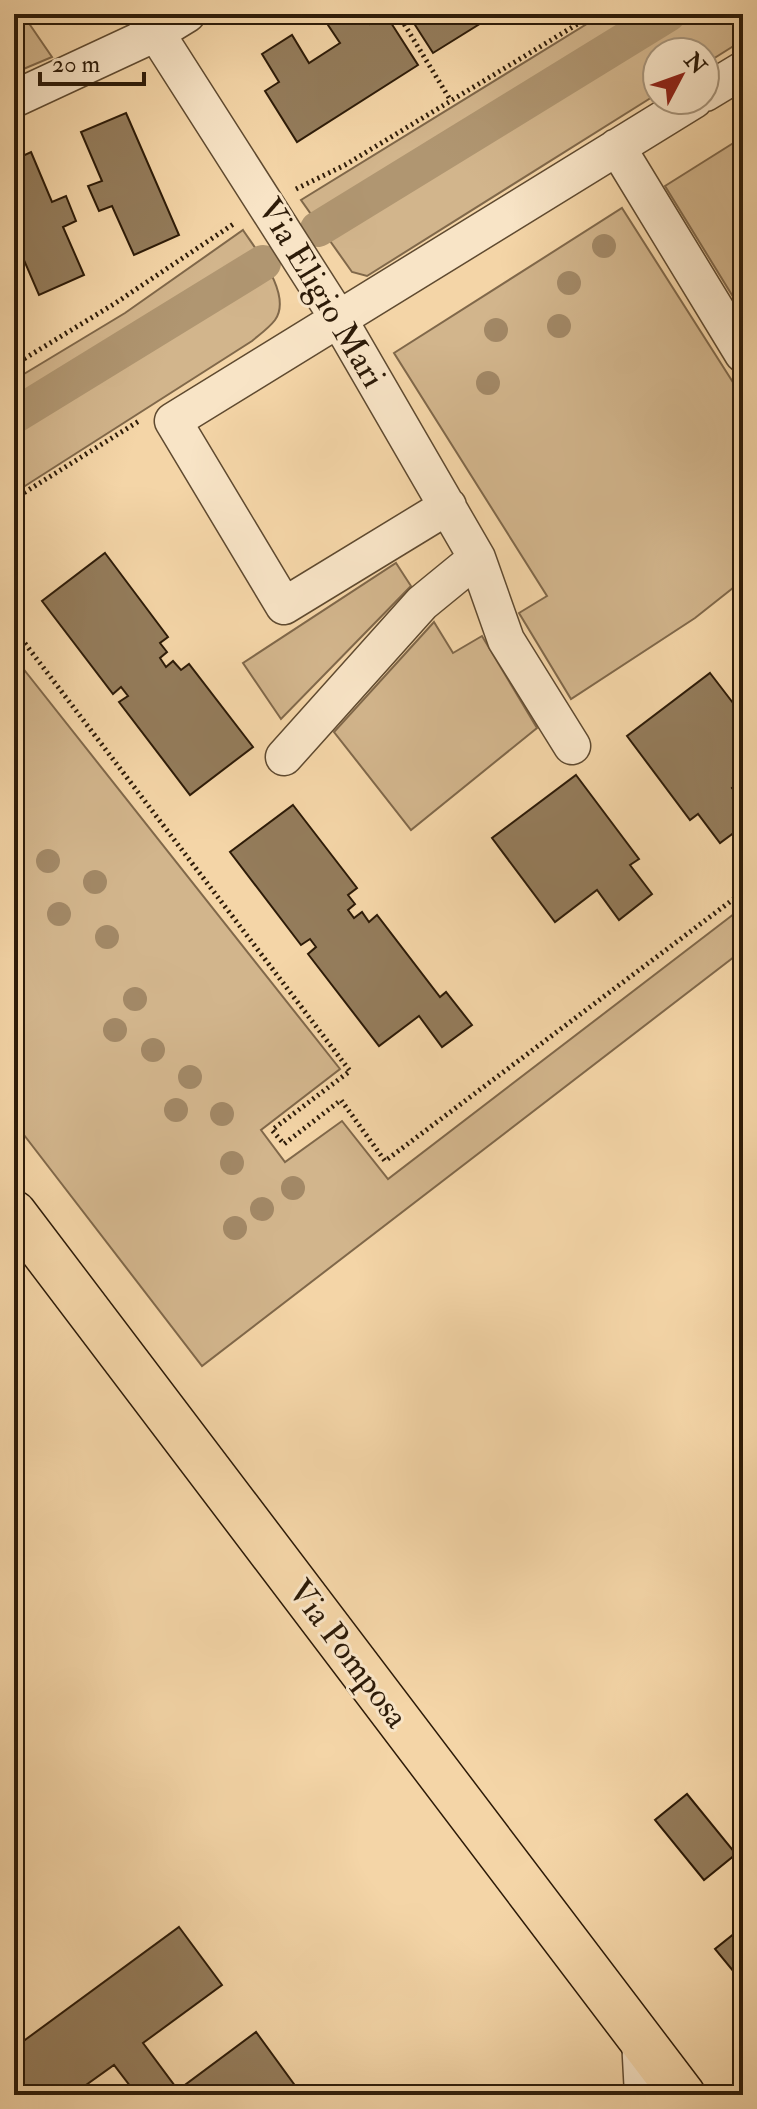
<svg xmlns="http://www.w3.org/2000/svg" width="757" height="2109" font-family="'IM FELL Double Pica',serif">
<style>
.green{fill:#d2b58c;stroke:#80684a;stroke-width:2}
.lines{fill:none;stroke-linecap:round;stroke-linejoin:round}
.canal{stroke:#b09671;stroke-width:36}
.building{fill:#947c5b;stroke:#2d1b08;stroke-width:2}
.minor-casing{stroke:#5f4a30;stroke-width:39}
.major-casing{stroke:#2d1b08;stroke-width:47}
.path{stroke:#2d1b08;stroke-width:5;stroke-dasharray:2 4;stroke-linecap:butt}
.minor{stroke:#f8e4c6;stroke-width:36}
.major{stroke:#f4d5a7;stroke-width:44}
.tree{fill:#a28866}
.labels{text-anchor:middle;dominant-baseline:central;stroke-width:6;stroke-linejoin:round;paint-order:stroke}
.street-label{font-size:34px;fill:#2d1b08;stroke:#f8e4c6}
</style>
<rect width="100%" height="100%" fill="#f4d5a7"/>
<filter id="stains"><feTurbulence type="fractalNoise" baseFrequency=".0025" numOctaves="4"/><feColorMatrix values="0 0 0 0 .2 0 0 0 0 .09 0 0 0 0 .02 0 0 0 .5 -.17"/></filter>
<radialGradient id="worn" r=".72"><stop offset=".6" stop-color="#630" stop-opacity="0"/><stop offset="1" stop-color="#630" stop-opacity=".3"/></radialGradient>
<path class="green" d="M603,14h140v26l-38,24v-12h-48v42l-290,182 -15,-4 -51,-72z
M26,19l26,38 -38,16v-44z
M743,137v176l-78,-127z
M622,208l121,190v182l-48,38 -124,81 -52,-86 28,-17 -153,-243z
M243,230c13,20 50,65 32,90 -6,8 -16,15 -23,21l-238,152v-113l111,-67z
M396,563l15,23 -130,133 -38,-56z
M434,622l19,31 29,-17 55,92 -126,102 -77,-98z
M14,657l326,412 -79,61 24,32 57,-41 46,58 355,-272v43l-541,416 -188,-244z"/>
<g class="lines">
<path class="canal" d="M318,229l350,-215
M14,416l249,-153"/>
</g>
<path class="building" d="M325,14h39l6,10 16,-9 32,50 -121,77 -32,-51 14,-9 -17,-28 30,-19 17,28 31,-20 -18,-27z
M408,14h85l1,1 -61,38z
M126,113l53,122 -45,20 -22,-49 -13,5 -11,-25 14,-5 -21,-49z
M31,152l21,50 14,-6 10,25 -13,6 21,48 -45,20 -25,-58v-77z
M105,553l63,84 -8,6 7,9 -7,6 6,9 7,-6 8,9 8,-6 64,83 -63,48 -71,-93 9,-6 -7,-9 -8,7 -71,-93z
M710,673l33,43v64l-11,8 11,15v23l-23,17 -22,-29 -8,6 -63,-84z
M576,775l63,84 -9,6 22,29 -33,26 -22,-30 -42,32 -63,-84z
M293,805l64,83 -9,7 7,9 -7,6 6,8 8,-6 7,10 8,-7 63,82 6,-5 26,33 -30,22 -23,-31 -40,30 -71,-92 8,-7 -6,-8 -9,6 -71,-93z
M687,1794l49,60 -32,26 -49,-60z
M179,1927l43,58 -79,58 35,47 78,-58 43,59 -6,4h-156l-23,-30 -42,30h-58v-47z
M740,1929l3,4v50l-28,-34z"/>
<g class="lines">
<g class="minor-casing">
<path id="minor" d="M144,14l194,304 139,240 29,82 66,106
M705,93l38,-23
M14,99l142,-66 31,-19
M617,147l126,207
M448,506l-164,100 -111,-185 521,-321
M284,757l138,-154 55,-45
M640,2039l3,56"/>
</g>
<g class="major-casing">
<path id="major" d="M14,1213l669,882"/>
</g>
<path class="path" d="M398,14l53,87
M296,189l49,-24 249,-151
M14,365l100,-61 121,-81
M14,499l125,-78
M14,629l336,442 -78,59 12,14 57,-44 44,61 358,-269"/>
<use href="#minor" class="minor"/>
<use href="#major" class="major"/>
</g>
<g class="tree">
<circle cx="604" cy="246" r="12"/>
<circle cx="569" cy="283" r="12"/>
<circle cx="559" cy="326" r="12"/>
<circle cx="496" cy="330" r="12"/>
<circle cx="488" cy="383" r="12"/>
<circle cx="48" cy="861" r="12"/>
<circle cx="95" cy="882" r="12"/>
<circle cx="59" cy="914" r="12"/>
<circle cx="107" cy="937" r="12"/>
<circle cx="135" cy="999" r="12"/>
<circle cx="115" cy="1030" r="12"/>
<circle cx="153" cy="1050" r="12"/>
<circle cx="190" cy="1077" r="12"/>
<circle cx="176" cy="1110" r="12"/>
<circle cx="222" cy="1114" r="12"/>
<circle cx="232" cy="1163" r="12"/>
<circle cx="293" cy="1188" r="12"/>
<circle cx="262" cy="1209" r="12"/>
<circle cx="235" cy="1228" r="12"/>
</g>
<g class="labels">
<g class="street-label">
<text transform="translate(321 293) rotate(59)">Via Eligio Mari</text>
<text transform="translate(348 1654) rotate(53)">Via Pomposa</text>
</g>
</g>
<rect width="757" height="2109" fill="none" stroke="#f4d5a7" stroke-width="48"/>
<rect x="16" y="16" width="725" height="2077" fill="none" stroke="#2d1b08" stroke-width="4"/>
<rect x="24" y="24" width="709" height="2061" fill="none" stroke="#2d1b08" stroke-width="2"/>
<g transform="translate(681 76) rotate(49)"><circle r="38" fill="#f8e4c6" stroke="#a7947a" stroke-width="2"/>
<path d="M0-6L14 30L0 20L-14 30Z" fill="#8f2418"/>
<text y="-12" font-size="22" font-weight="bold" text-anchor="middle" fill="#2d1b08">N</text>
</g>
<path d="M40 72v12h104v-12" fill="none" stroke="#2d1b08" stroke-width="4"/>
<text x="52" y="72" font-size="24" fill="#2d1b08" stroke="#f8e4c6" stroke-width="6" paint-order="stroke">20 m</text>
<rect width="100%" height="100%" filter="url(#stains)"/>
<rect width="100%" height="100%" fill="url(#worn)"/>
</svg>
